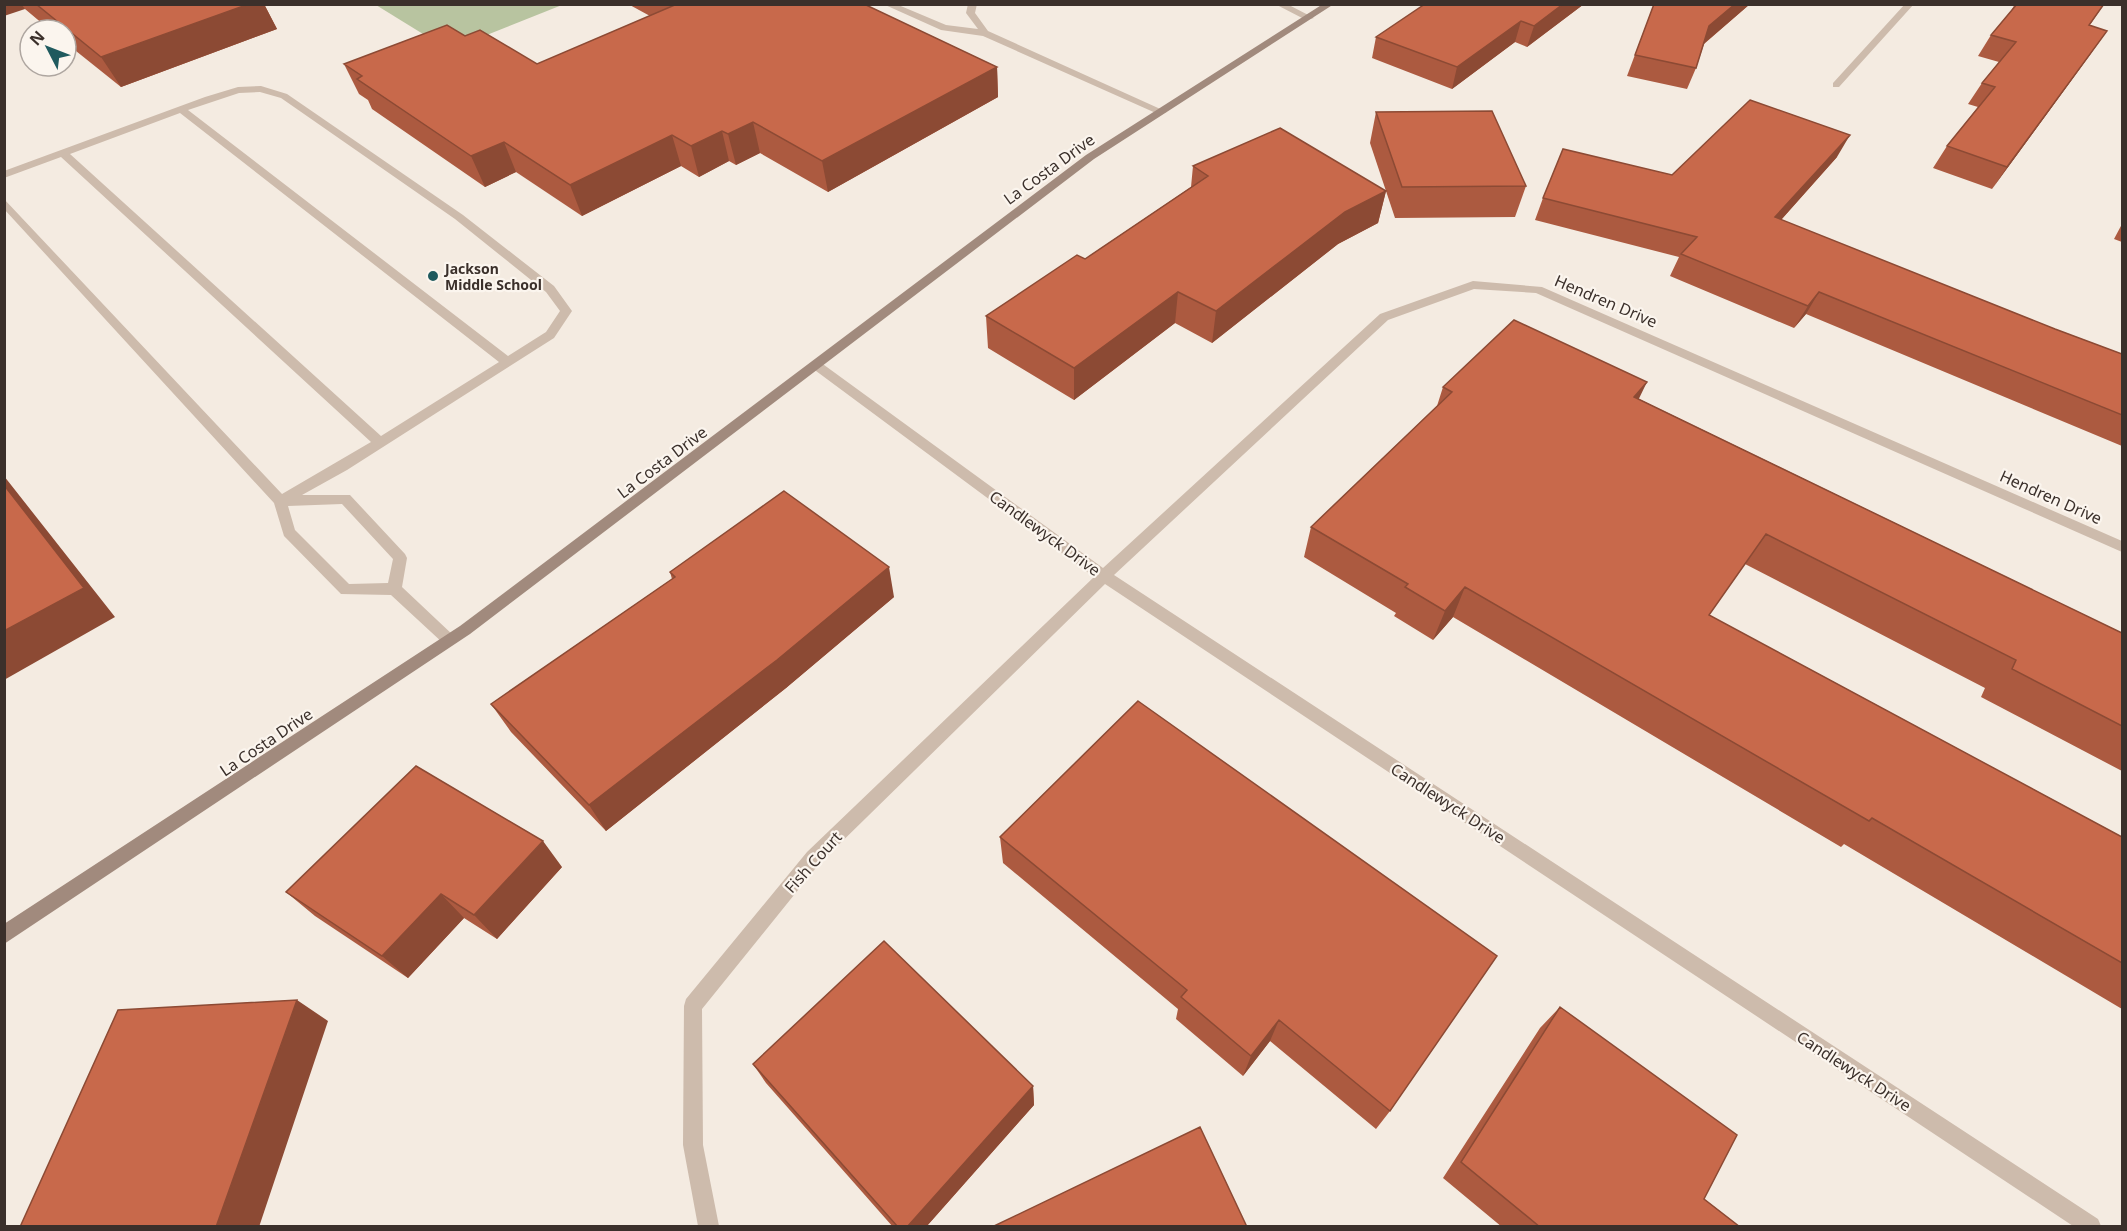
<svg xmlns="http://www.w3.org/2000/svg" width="2127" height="1231" font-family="'Noto Sans',sans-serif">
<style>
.green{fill:#b8c4a0}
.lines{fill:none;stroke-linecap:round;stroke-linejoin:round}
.lane{fill:#cdbbac;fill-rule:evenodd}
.street{fill:#cdbbac;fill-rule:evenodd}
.secondary{fill:#a18a7d;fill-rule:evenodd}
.wall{fill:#ac5a40}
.shaded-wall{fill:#8c4a34}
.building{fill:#c8694b;stroke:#8c4a34;stroke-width:1.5}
.poi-dot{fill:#1f5a5e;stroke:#fbf5ee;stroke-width:2}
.labels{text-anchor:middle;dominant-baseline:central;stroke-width:4.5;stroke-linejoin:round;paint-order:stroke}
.far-poi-label{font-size:14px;font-weight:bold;fill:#3b302b;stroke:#fbf5ee;text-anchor:start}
.street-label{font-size:16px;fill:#3b302b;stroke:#fbf5ee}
</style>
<rect width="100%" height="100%" fill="#f4ebe1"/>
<path class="green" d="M376,5h186l-113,45z"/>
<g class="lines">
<path class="lane" d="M883,4h13l50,21 32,4 -12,-16 2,-9h9l-2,9 13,18 179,81 -9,2 -175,-78 -42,-6z
M1275,4h12l27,14 -8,2z
M261,86l26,8 176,121 91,71 18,25 -18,27 -207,132 -45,25h48l55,59 2,4 -5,29 52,49 3,4 -3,4h-10l-53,-49 -50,-1 -57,-58 -10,-33 -270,-294v-10l278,295 89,-52 -310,-285 -57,21v-7l201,-74 33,-10zM260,92l21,6 174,121 91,73 14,19 -14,21 -38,24 -320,-246 51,-17zM180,113l319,249 -118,74 -311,-282zM342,504l51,55 -5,24 -39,1 -54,-54 -7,-24z"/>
<path class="street" d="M1905,4h9l-75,83h-6v-4z
M1473,281l69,6 580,254v11l-586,-259 -62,-4 -86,31 -274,255 984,644 3,7h-28l-968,-642 -286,280 -117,145 1,136 16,81h-21l-15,-81 1,-139 2,-7 121,-147 287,-275 -282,-209v-6h8l283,206 277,-254z"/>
<path class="secondary" d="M1323,4h11l-240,155 -624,475 -466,310v-20l456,-298 626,-471z"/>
</g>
<path class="wall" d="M4,4h260l13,25 -156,58 -55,-44v-13h-16l-25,-21z
M628,4h236l133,63 1,30 -170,95 -68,-39 -24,12 -7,-4 -30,16 -18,-11 -99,50 -66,-44 -31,15 -113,-78 -4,-9 -9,-6 -15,-30 121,-28 72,28 113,-48z
M1584,4l-57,43 -12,-5 -63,47 -80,-31 4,-21z
M1654,4h96l-46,40 -8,24 -9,21 -60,-13z
M2015,4h89l-14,21 2,27 -100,137 -59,-21 14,-22 31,-39 -10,-3 14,-21 17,-21 -21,-6 13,-21 20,-24z
M1376,112l150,74 -11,31 -120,1 -25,-75z
M1837,157l-56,63 274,109 67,25v92l-316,-132 -12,14 -124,-52 9,-19 -144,-37 8,-22 129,-23z
M1193,166l193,25 -8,32 -40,21 -126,99 -37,-20 -101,77 -86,-52 -2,-32 99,-57 106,-72z
M2122,224v18l-8,-3z
M1443,387l196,12 483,234v138l-141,-74 4,-9 -240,-124 -36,51 413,222v172l-278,-165 -3,3 -388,-230 -20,23 -39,-24 2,-3 -92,-56 7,-30 126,-121z
M670,572l224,25 -108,91 -180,143 -95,-99 -20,-28 181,-125z
M1138,701l252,410 -14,18 -106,-88 -27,35 -67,-57 2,-10 -175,-146 -3,-26z
M562,867l-65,72 -33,-21 -56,60 -93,-62 -29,-24z
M1560,1007l144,192 36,28h-238l-59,-49 97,-150z
M753,1064l280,22 1,19 -108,122h-33l-127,-144z"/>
<path class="shaded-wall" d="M4,4h17l4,5 -21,7z
M249,4h15l13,25 -156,58 -20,-30z
M1563,4h21l-57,43 7,-21z
M1735,4h15l-50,43 9,-21z
M1521,21l-6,21 -63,47 5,-22z
M2107,31l-15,21 -100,137 15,-22z
M997,67l1,30 -170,95 -6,-31z
M753,122l7,31 -24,12 -8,-31z
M722,131l7,30 -30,16 -8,-31z
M672,135l9,31 -99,50 -12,-31z
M1850,135l-13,22 -74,83 12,-23z
M504,142l12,30 -31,15 -14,-31z
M1386,191l-8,32 -40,21 -126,99 4,-32 129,-99z
M1178,292l-3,31 -101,77v-32z
M1819,292l-13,22 -12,14 14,-22z
M1647,382l-15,31 2,-16z
M4,476l111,141 -111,63z
M889,567l5,30 -108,91 -180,143 -17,-26z
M1465,587l-12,30 -20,23 12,-29z
M543,841l19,26 -65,72 -23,-24z
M441,894l23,24 -56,60 -26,-22z
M297,1000l31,21 -69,206h-43z
M1279,1020l-9,21 -27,35 8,-20z
M1033,1086l1,19 -108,122h-19z"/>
<path class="building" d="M36,4h213l-148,53z
M677,4h187l133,63 -175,94 -69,-39 -25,12 -6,-3 -31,15 -19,-11 -102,50 -66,-43 -33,14 -114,-77 5,-3 -18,-12 103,-39 18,11 15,-6 57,34z
M1425,4h138l-29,22 -13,-5 -64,46 -81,-30z
M1654,4h81l-26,22 -13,42 -61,-13z
M2017,4h87l-15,21 18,6 -100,136 -60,-21 48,-59 -13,-4 34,-41 -25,-7z
M1750,100l100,35 -75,82 280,112 67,25v61l-303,-123 -11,14 -127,-52 16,-17 -154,-39 20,-49 109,26z
M1492,111l34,75 -124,1 -26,-75z
M1280,128l106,63 -41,21 -129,99 -38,-19 -104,76 -88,-52 91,-61 8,4 123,-83 -15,-10z
M1514,320l133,62 -13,15 488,236v93l-110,-57 4,-9 -250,-126 -57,81 413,222v126l-250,-145 -3,3 -404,-234 -20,24 -40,-24 3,-3 -97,-57 141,-135 -9,-5z
M4,485l80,103 -80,43z
M784,491l105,76 -112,93 -188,145 -98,-101 184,-127 -5,-5z
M1138,701l359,255 -107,155 -111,-91 -28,36 -70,-59 6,-7 -187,-153z
M416,766l127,75 -69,74 -33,-21 -59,62 -96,-64z
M884,941l149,145 -126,141h-9l-145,-163z
M297,1000l-81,227h-196l98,-217z
M1560,1007l177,128 -33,64 36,28h-200l-79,-65z
M1200,1127l47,100h-255z"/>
<circle class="poi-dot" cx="433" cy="276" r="6"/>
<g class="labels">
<g class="far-poi-label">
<text x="445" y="268">Jackson<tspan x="445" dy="16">Middle School</tspan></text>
</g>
<g class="street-label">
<text transform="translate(1049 169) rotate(-36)">La Costa Drive</text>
<text transform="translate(1606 301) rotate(23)">Hendren Drive</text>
<text transform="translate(662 462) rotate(-37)">La Costa Drive</text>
<text transform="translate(2051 497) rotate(24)">Hendren Drive</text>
<text transform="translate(1045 533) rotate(36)">Candlewyck Drive</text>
<text transform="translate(266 742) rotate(-34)">La Costa Drive</text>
<text transform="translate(1448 803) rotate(33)">Candlewyck Drive</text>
<text transform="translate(813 862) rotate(-48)">Fish Court</text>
<text transform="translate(1854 1071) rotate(33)">Candlewyck Drive</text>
</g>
</g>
<rect width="2127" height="1231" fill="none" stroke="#3b302b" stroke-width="12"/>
<g transform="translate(48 48) rotate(312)"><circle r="28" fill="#fbf5ee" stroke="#aea6a0" stroke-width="1.5"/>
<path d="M0-4.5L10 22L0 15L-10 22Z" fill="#1f5a5e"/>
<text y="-9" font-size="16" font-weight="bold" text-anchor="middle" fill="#3b302b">N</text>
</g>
</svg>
